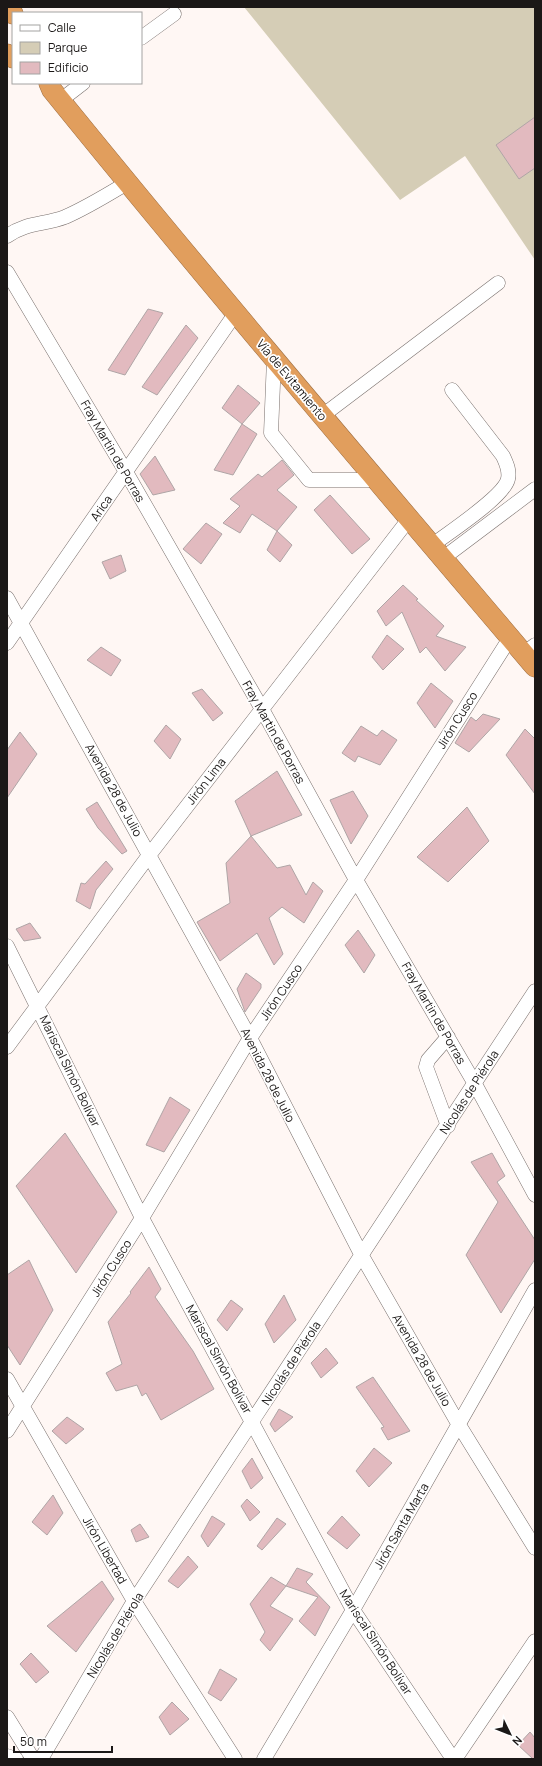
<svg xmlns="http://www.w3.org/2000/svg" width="542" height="1766" font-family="Manrope,sans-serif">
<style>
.green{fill:#d5cdb6}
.building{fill:#e2babf;stroke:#afa5a6}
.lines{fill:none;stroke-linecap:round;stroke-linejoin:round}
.minor-casing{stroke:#79706d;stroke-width:15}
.highway-casing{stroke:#9c6f44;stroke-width:21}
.minor{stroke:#fff;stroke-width:14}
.highway{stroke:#e19e5d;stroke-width:20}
.labels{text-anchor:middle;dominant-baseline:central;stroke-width:3.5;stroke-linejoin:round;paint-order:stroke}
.street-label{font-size:12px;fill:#1b1817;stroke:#fff}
</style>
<rect width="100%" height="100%" fill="#fff7f4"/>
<path class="green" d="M244,7h291v253l-70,-104 -65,44z"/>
<path class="building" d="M535,117v51l-16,11 -23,-34z
M148,309l15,4 -38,62 -17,-5z
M186,325l12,13 -41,57 -15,-8z
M238,385l22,18 -18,21 -20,-16z
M242,424l15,10 -24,41 -19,-5z
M155,456l20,34 -22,5 -13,-21z
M282,460l12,15 -17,15 20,17 -20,24 -25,-17 -12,19 -17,-10 17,-17 -10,-7 28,-25 4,3z
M330,495l40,44 -18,15 -38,-44z
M206,523l16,11 -21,30 -18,-15z
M277,531l15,14 -12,17 -13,-12z
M121,555l5,16 -16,8 -8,-17z
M403,585l15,14 -2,1 28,26 -8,10 30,11 -21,24 -19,-24 -6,6 -18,-41 -16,14 -9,-15z
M387,635l17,14 -21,21 -11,-13z
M101,647l20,13 -10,16 -24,-16z
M431,683l22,18 -18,27 -18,-25z
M202,689l21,24 -10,8 -21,-28z
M483,714l17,5 -31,33 -14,-9 16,-26 5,4z
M166,725l15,14 -11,20 -16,-18z
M361,726l16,10 5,-6 15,10 -17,25 -22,-9 -3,6 -13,-9z
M525,729l10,10v55l-29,-39z
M20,732l17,22 -30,44v-48z
M277,771l25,44 -51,21 -16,-35z
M353,791l15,25 -17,28 -21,-44z
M97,802l30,49 -5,3 -24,-26 -12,-19z
M467,807l22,34 -41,41 -31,-25z
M251,836l26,32 13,-3 16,30 7,-13 10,9 -19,32 -22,-16 -13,11 14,36 -9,11 -17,-32 -37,28 -23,-39 33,-19 -4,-40z
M106,861l7,8 -17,21 -6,19 -14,-8 5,-18 4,1z
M30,923l11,15 -17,3 -8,-12z
M358,930l17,25 -11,18 -19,-28z
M246,973l15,11v4l-16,24 -8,-23z
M170,1097l20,13 -26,42 -18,-7z
M65,1133l52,79 -41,61 -60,-87z
M492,1153l13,23 -8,6 38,58v19l-34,54 -35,-58 32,-53 -27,-40z
M29,1260l24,50 -33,55 -13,-20v-70z
M149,1267l12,22 -6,8 38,54 21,38 -53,31 -15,-27 -4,3 -5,-11 -21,6 -10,-18 16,-9 -14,-42 23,-29 -1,-1z
M284,1295l12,25 -22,23 -9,-19z
M231,1300l12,9 -16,22 -10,-11z
M326,1348l12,15 -17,15 -10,-15z
M373,1377l37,54 -22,9 -7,-12 3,-1 -28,-40z
M279,1409l14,8 -18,15 -5,-8z
M67,1417l17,12 -18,15 -14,-13z
M374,1448l18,15 -23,24 -13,-16z
M252,1458l11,20 -12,11 -9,-18z
M53,1495l10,18 -16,22 -15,-13z
M247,1499l13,13 -10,9 -9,-15z
M212,1516l13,8 -17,23 -7,-11z
M342,1516l18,19 -13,14 -20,-16z
M277,1518l9,6 -24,26 -5,-4z
M140,1524l9,13 -13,5 -5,-12z
M188,1556l10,11 -20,21 -10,-7z
M297,1568l16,6 -7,8 24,25 -15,29 -16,-15 19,-24 -32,-11z
M271,1577l15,9 -16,20 23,13 -23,32 -10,-11 5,-8 -15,-28z
M102,1581l12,18 -38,53 -29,-26z
M31,1653l18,19 -13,11 -16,-19z
M220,1669l17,10 -16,22 -13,-8z
M172,1702l17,17 -19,16 -11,-18z
M530,1732l5,6v21h-2l-15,-14z"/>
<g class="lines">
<g class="minor-casing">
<path id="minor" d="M141,38l33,-24
M61,100l22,-17
M7,236c20,-14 37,-11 58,-19 21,-9 42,-22 62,-34
M7,272l119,200 136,237 94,171 119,204 60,111
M274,359l-3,74 38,47h67
M322,416l176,-133
M431,546c17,-13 73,-49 77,-67 2,-9 -2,-16 -5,-23l-51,-66
M442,559l93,-70
M7,598l243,440 112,218 97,169 76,123
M7,643l228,-329
M523,654l12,-9
M7,946l135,272 211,392 100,149
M7,1047l143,-193 259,-335
M448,1126l-22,-59 2,-7 20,-23
M7,1379l127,222 101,158
M7,1431l135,-213 108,-180 106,-158 154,-242
M7,1717l26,42
M7,1756l9,3
M41,1759l93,-158 401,-610
M264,1759l89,-149 182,-320
M455,1759l80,-118"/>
</g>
<g class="highway-casing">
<path id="highway" d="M10,7l3,7
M7,54l6,4
M49,83l3,7c158,195 321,386 483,577"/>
</g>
<use href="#minor" class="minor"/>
<use href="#highway" class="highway"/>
</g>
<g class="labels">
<g class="street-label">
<text transform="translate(292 380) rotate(50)">Vía de Evitamiento</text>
<text transform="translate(113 451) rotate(60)">Fray Martin de Porras</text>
<text transform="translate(101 508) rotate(-55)">Arica</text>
<text transform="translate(457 720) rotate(-58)">Jirón Cusco</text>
<text transform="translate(274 732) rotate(61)">Fray Martin de Porras</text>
<text transform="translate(206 781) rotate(-52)">Jirón Lima</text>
<text transform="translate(114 790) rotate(61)">Avenida 28 de Julio</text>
<text transform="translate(281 992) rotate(-56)">Jirón Cusco</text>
<text transform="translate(434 1013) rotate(60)">Fray Martin de Porras</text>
<text transform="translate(70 1071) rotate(64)">Mariscal SImón Bolívar</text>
<text transform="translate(268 1075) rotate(63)">Avenida 28 de Julio</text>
<text transform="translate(469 1092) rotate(-57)">Nicolás de Piérola</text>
<text transform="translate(111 1268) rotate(-58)">Jirón Cusco</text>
<text transform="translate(219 1359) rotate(61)">Mariscal SImón Bolívar</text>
<text transform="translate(422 1360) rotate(60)">Avenida 28 de Julio</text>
<text transform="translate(291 1363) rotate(-57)">Nicolás de Piérola</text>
<text transform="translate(401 1526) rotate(-60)">Jirón Santa Marta</text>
<text transform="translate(105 1550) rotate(60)">Jirón Libertad</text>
<text transform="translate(115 1635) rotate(-59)">Nicolás de Piérola</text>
<text transform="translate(376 1642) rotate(57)">Mariscal SImón Bolívar</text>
</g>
</g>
<rect width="542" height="1766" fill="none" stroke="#1b1817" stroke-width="16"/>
<rect x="12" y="12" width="130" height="72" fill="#ffffff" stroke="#a4a3a2"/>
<rect x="20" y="25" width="20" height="6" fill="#ffffff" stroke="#a4a3a2"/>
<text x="48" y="32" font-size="12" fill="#1b1817">Calle</text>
<rect x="20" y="42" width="20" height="12" fill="#d5cdb6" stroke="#a4a3a2"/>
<text x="48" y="52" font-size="12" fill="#1b1817">Parque</text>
<rect x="20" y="62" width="20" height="12" fill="#e2babf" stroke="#a4a3a2"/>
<text x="48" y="72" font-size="12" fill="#1b1817">Edificio</text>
<g transform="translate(510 1734) rotate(133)" stroke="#ffffff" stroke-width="3" paint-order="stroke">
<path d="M0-3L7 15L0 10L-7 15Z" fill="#1b1817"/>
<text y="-6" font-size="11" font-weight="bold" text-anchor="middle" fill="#1b1817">N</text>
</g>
<path d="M14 1746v6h98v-6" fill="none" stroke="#1b1817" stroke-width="2"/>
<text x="20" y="1746" font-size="12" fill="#1b1817" stroke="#ffffff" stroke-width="3" paint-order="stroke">50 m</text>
</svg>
